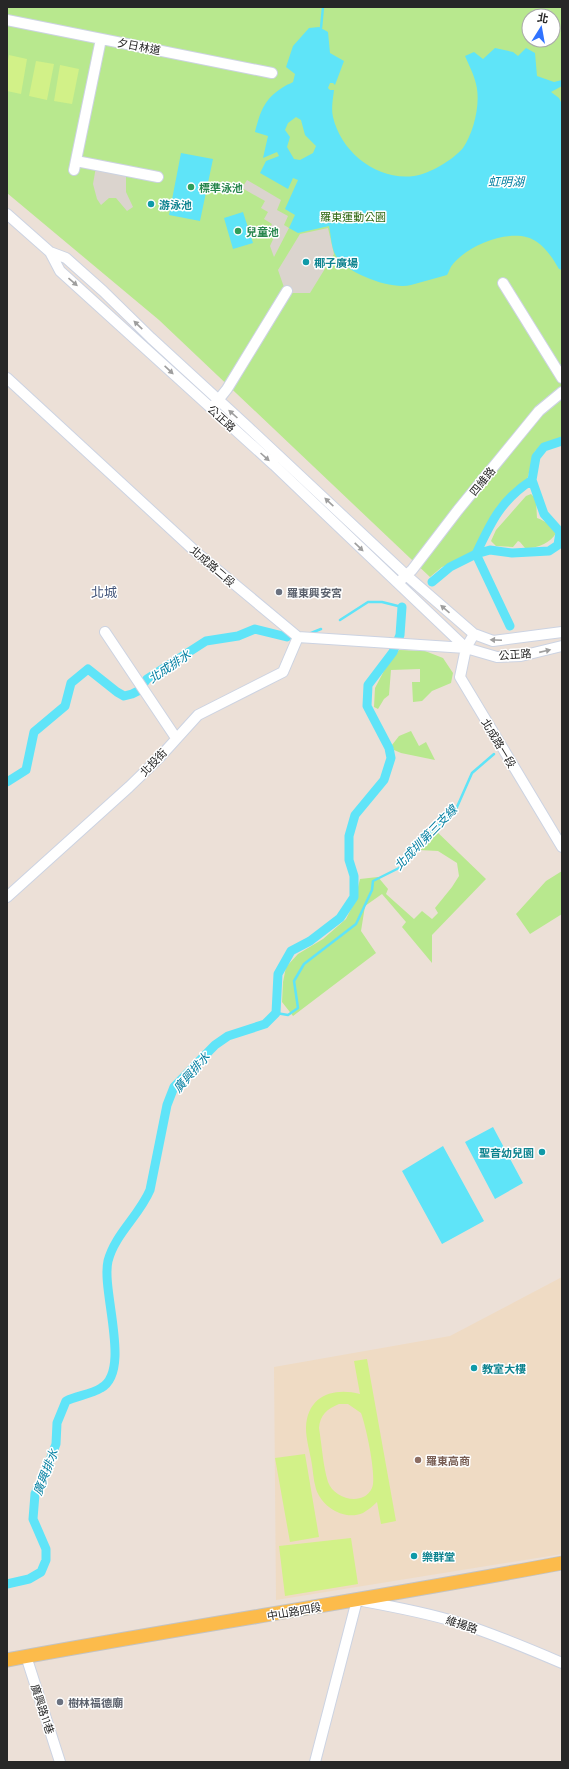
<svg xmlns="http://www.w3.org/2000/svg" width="569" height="1769" font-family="Barlow,'Noto Sans TC',sans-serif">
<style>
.education{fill:#efdbc4}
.green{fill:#b8e88e;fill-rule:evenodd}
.pitch{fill:#d2f188;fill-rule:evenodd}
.plaza{fill:#dbd4ce}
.water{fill:#5fe4f8;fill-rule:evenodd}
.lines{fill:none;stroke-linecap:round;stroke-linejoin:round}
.stream{stroke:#5fe4f8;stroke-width:2.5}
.canal{stroke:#5fe4f8;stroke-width:9}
.minor-casing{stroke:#ccd3e2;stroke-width:12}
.major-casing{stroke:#c3c3c3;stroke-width:15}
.minor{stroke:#fff;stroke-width:10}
.major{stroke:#fcbb4b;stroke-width:13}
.oneway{fill:#9e9e9e}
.leisure-dot{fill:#2e9e5b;stroke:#fff;stroke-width:1.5}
.culture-dot{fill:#0f9aa8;stroke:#fff;stroke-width:1.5}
.worship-dot{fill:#6b7280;stroke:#fff;stroke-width:1.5}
.education-dot{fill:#8d6e63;stroke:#fff;stroke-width:1.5}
.labels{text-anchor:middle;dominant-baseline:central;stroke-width:3;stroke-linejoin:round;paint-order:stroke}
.street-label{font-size:11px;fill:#272727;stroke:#fff}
.leisure-label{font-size:11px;font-weight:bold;fill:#27864d;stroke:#fff;text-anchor:start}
.culture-label{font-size:11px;font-weight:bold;fill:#0d838f;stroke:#fff;text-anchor:start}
.park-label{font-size:11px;fill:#306913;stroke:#fff}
.worship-label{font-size:11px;font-weight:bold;fill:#5b616d;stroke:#fff;text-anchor:start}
.education-label{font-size:11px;font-weight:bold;fill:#785e54;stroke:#fff;text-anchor:start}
.water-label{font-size:12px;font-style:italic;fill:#027fa1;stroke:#fff}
.quarter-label{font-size:13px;fill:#44567b;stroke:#fff}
</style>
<rect width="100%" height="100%" fill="#ece0d7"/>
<path class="education" d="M562,1277v277l-286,46 -2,-233 176,-31z"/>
<path class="green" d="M7,7h555v431l-27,13 -8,29 -34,37 -13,30 -30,18 -8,2 -12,10 -271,-257 -152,-127zM529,16h24v24h-24z
M531,494l5,5 1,19c9,3 15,8 19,15 -5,10 -20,16 -31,15l-5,-6 -2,-1 -5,6 -17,-1 -5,-5 5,-11 30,-34z
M399,650l26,1 18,7 10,15 -2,10 -19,8 -10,10 -9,1 -1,-20h8v-13l-29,1 -2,25 -5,4 -6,10 -4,-2 1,-19 10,-19z
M411,731l8,15 7,-4 9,18 -34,-7 -7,-3 -2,-5 7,-9z
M433,828l53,51 -54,56v28l-30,-36 4,-5 -24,-28 -17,12 -4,25 15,22 -83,63 -11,-14 1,-20 3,-15 12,-13 25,-15 23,-20 8,-16 6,-24 18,-2 10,12 -2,5 28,25 8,-8 10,8 6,-6 -3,-5 17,-21 7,-11 -2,-13 -19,-12 -19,-1 1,-8z
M562,871v43l-32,20 -14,-20 30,-33z"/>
<path class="pitch" d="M9,55l18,4 -6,35 -14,-3v-25z
M36,61l18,3 -7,36 -18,-4z
M60,65l19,4 -7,35 -18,-3z
M367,1359l29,162 -15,3 -4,-22c-4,4 -9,8 -14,11 -19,8 -41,-6 -47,-24 -3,-10 -3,-20 -5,-30 -2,-10 -5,-21 -5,-31 1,-32 27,-41 54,-34l-6,-33zM339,1404h9l13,9c5,13 16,64 11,75 -9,19 -38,11 -44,-6 -5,-16 -6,-36 -9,-54 1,-13 8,-19 20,-24z
M305,1454l14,83 -29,5 -15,-84z
M351,1538l7,46 -73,12 -6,-50z"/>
<path class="plaza" d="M97,161l29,13v18l7,15 -6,4 -11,-13h-7l-8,7 -4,-6 -4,-15z
M247,180l34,20 -4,10 11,6 -4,9 5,3 -15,29 -4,-11 5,-11 -7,-3 4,-8 -8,-5 4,-7 -7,-4 4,-7 -23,-13z
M328,228l6,26 -24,39h-24l-8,-23 22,-36z"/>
<path class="water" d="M319,27l9,5 2,21 14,8 -9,24 -2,-2h-3l-2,5 2,2h4c-1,9 -3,18 -1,27 8,35 44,64 81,59 15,-2 39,-16 49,-28 11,-16 18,-45 13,-64 -2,-9 -7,-19 -11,-28l9,-4 9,7 12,-11 18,4 5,4 8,-8 9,5 2,23 17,6 8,-2v6l-11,6 8,6 3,6v166l-3,-1c-6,-10 -12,-20 -22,-27 -22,-16 -68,2 -84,22 -3,3 -4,8 -6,11 -12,3 -24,7 -36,10 -20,5 -63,-11 -75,-29 -5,-8 -5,-22 -7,-30l-31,7 -9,-5 6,-13 -10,-6 13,-29 -5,-2 -5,11 -28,-16 6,-12 13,-5 -2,-4 -14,6 5,-22 -13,-4c6,-23 10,-34 30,-46 3,-2 5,-2 8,-4l2,-8 -9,-7 7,-21 16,-18zM296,117l5,3 4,15 11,11 -3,7 -13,7 -6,-1 -7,-12 3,-10 -5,-7 3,-7z
M181,153l32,6 -13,62 -31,-6z
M243,212l10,31 -20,6 -9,-31z
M493,1127l30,56 -28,16 -30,-57z
M443,1146l41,75 -42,23 -40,-73z"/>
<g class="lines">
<path class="stream" d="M321,28l2,-21
M340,620l28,-18h14l20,5
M311,633l10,-4
M276,1013l12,2 10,-7 -4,-27 10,-17 52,-40 16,-34 1,-9 26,-13 26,-30 32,-31 15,-34 22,-19"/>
<path class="canal" d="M432,582l18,-15 26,-13 14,-4 22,3 37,-2 9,-6 2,-13 -16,-18 -12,-34 4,-23 8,-10 18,-6
M510,626l-34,-72c15,-32 25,-54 56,-74
M7,782l19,-12 8,-38 31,-26 6,-23 17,-14 29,23 7,4 8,-2 6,-3 9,-12 59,-38 32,-5 17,-7 32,8
M7,1584l22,-5 12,-7 5,-12v-11l-13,-30 2,-25 12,-26 9,-24 1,-21 9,-22c11,-5 25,-7 35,-13 31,-17 0,-97 7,-127 7,-27 31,-45 42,-71l17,-85 7,-18 41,-42 13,-9 37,-12 11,-11 2,-39 13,-23 19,-10 30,-23 14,-21v-21l-5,-16v-24l6,-21 29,-35 7,-22 -2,-10 -22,-42 1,-21 25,-33 7,-17 2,-28"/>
<g class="minor-casing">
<path id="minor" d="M7,20l265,53
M76,161l82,16
M74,170l27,-131
M7,214l43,38 16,6 37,33 48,47 98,90 157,147 68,59 19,7 69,-9
M50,252l10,19 214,194 192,183 31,9 24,-1 41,-10
M503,283l59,95
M7,378l190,175 101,84 168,11
M215,404l12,-15 60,-98
M402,579l10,-9 46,-60 81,-99 23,-19
M105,632l71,106
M474,634l-8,14 -6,29 102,170
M7,897l122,-110 30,-29 39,-43 85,-43 15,-35
M26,1656l34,106
M315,1762l42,-162c33,6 67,12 99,22 36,11 71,26 106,41"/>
</g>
<g class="major-casing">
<path id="major" d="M7,1660c185,-34 370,-62 555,-97"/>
</g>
<use href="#minor" class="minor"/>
<use href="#major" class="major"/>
</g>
<defs><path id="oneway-solid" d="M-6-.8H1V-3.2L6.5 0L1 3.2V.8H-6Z"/></defs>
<g class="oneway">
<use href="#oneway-solid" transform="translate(73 282) rotate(41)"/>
<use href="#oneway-solid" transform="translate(138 325) rotate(-136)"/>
<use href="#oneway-solid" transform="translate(169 370) rotate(43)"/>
<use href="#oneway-solid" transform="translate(233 414) rotate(-138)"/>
<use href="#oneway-solid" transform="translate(265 457) rotate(42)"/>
<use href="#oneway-solid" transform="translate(329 502) rotate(-137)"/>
<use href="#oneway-solid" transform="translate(359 547) rotate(44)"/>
<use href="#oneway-solid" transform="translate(445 609) rotate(-139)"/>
<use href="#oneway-solid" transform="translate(496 640) rotate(-177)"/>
<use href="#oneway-solid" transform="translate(545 651) rotate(-13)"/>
</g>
<g class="leisure-dot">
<circle cx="191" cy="187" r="4"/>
<circle cx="238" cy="231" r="4"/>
</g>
<g class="culture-dot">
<circle cx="151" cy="204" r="4"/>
<circle cx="306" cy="262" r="4"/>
<circle cx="542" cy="1152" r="4"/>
<circle cx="474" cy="1368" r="4"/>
<circle cx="414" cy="1556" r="4"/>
</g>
<g class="worship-dot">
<circle cx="279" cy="592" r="4"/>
<circle cx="60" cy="1702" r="4"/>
</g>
<circle class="education-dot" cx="418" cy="1460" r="4"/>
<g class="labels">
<g class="street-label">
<text transform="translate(139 46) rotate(11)">夕日林道</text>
<text transform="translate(222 418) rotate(42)">公正路</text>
<text transform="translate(482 481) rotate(-51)">四維路</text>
<text transform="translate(213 566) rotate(41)">北成路二段</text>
<text transform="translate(515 654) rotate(-4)">公正路</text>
<text transform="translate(499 743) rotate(59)">北成路一段</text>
<text transform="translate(153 762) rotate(-46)">北投街</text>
<text transform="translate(294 1611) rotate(-10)">中山路四段</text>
<text transform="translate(462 1624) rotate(18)">維揚路</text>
<text transform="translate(43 1709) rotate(72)">廣興路11巷</text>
</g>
<g class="leisure-label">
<text x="199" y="187">標準泳池</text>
<text x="246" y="231">兒童池</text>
</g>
<g class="culture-label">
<text x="159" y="204">游泳池</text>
<text x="314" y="262">椰子廣場</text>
<text x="534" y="1152" text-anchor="end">聖音幼兒園</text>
<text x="482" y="1368">教室大樓</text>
<text x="422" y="1556">樂群堂</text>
</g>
<g class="park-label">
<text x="353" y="216">羅東運動公園</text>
</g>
<g class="worship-label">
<text x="287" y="592">羅東興安宮</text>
<text x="68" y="1702">樹林福德廟</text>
</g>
<g class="education-label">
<text x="426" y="1460">羅東高商</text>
</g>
<g class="water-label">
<text x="506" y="181">虹明湖</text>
<text transform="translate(169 666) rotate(-34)">北成排水</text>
<text transform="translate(425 837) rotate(-46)">北成圳第三支線</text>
<text transform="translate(191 1072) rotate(-49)">廣興排水</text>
<text transform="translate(45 1472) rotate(-69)">廣興排水</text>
</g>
<g class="quarter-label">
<text x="104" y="592">北城</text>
</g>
</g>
<rect width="569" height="1769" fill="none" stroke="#272727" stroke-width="16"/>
<g transform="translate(541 28) rotate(11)"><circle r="19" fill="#ffffff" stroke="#a9a9a9"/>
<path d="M0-3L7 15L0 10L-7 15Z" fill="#3073ff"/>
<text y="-6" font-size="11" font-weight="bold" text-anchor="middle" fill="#272727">北</text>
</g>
</svg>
